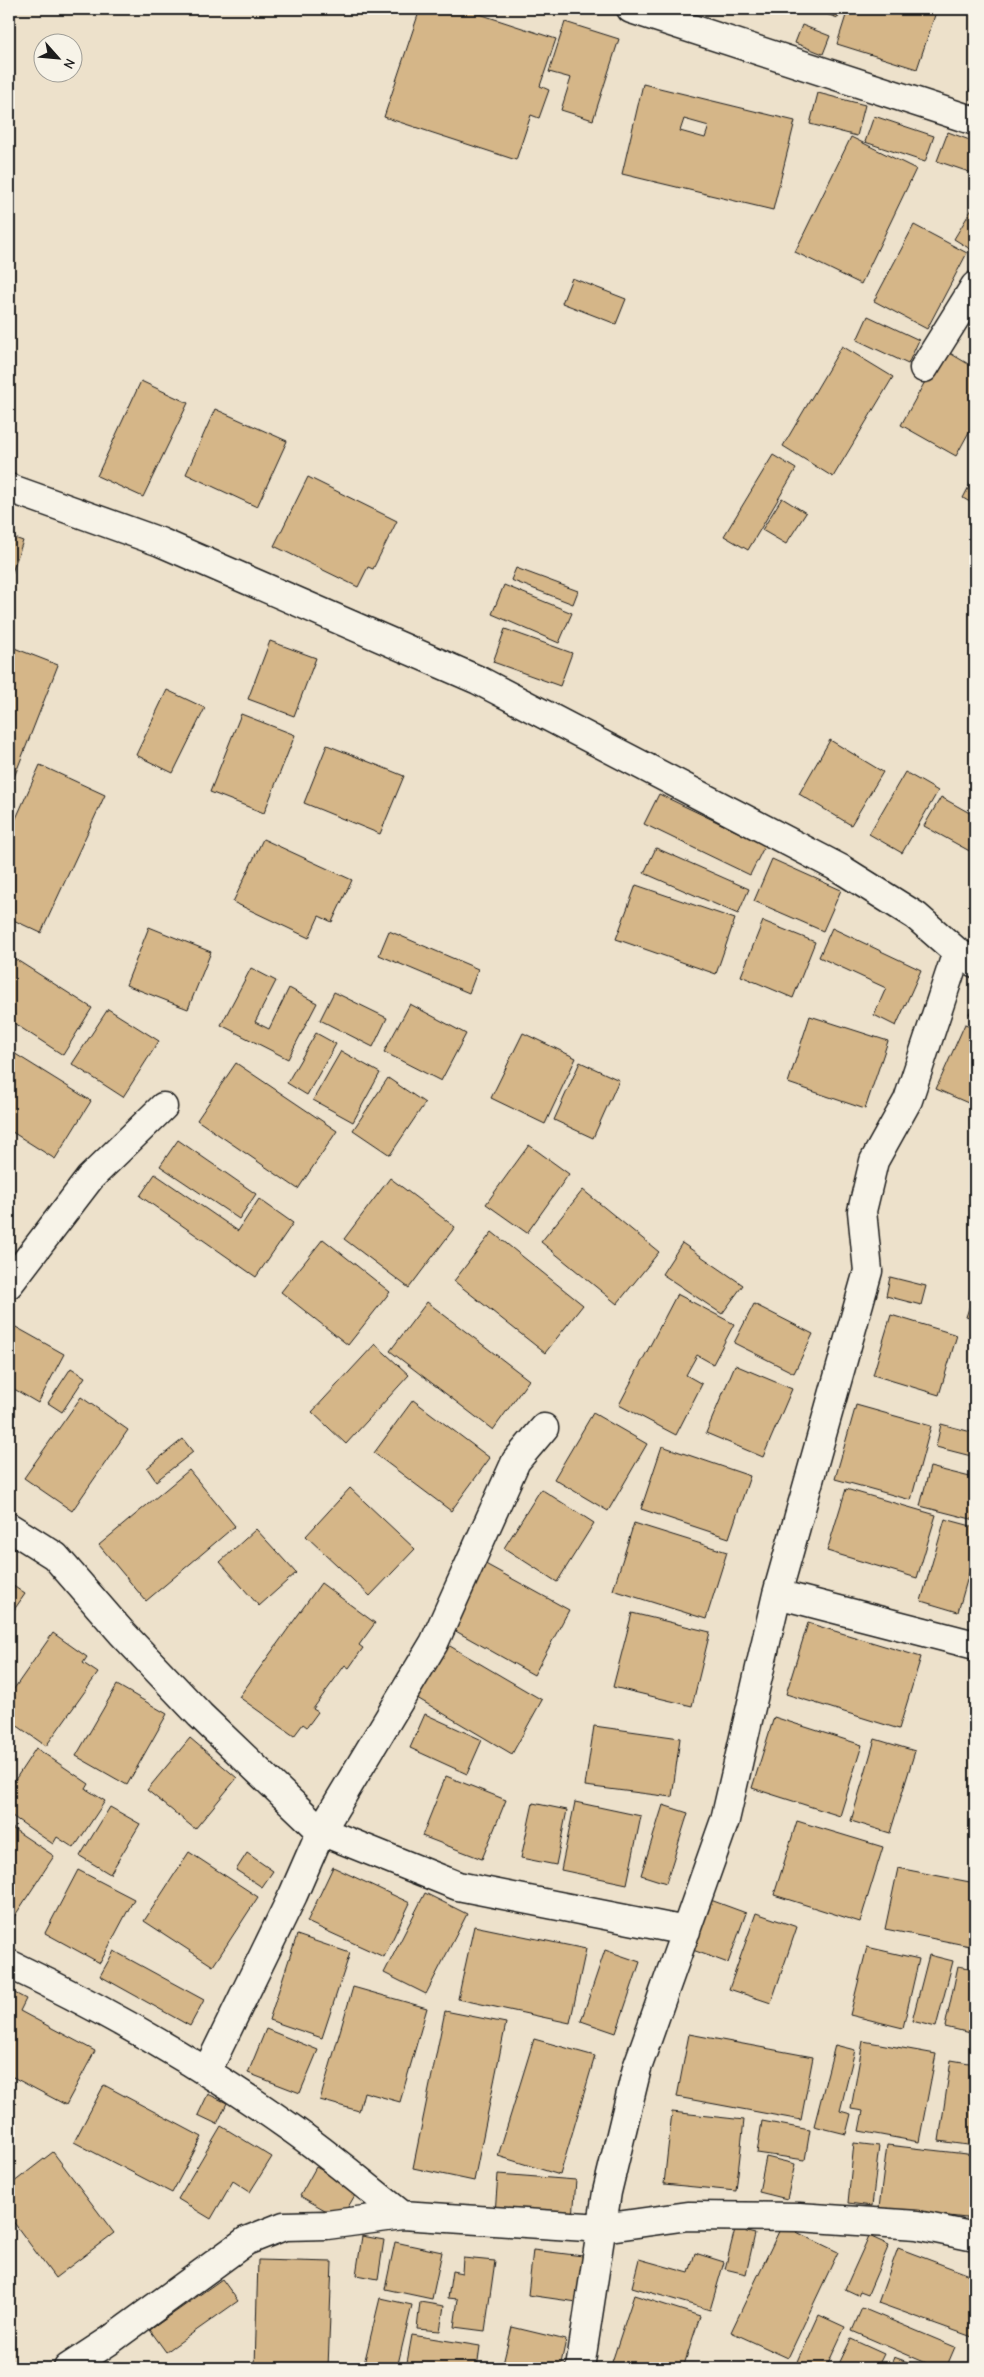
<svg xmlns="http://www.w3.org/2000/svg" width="984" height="2377" font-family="'Comic Neue',sans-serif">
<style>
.building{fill:#d5b688;stroke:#1c1c1c;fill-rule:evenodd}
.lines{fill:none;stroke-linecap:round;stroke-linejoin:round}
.street-casing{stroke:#1c1c1c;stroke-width:31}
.street{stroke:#f7f3e8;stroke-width:28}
</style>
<rect width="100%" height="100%" fill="#ede1cb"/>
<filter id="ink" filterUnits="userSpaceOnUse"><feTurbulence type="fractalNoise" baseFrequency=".02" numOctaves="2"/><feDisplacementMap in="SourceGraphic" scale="10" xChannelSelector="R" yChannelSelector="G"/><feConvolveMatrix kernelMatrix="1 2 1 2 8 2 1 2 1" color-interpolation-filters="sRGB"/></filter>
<g filter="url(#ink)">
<path class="building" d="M420,9h44l92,30 -16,47 9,4 -10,28 -8,-3 -15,45 -132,-43z
M821,9h20l-3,9 -18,-6z
M848,9h25l8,2 1,-2h55l-20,60 -80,-25z
M565,22l54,17 -26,81 -32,-10 10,-32 -22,-6z
M802,25l28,11 -7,18 -28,-11z
M975,75v17l-5,-1z
M643,84l152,37 -22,89 -151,-36zM684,119l25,7 -4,12 -25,-7z
M818,93l47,12 -8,31 -47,-12z
M874,116l60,20 -9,26 -60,-20z
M948,132l27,10v32l-38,-13z
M851,137l65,32 -55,115 -66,-32z
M975,204v48l-21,-13z
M914,225l53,28 -40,76 -53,-28z
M572,278l54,21 -10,25 -54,-21z
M868,316l51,24 -11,24 -51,-24z
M842,346l51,31 -60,100 -50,-31z
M943,349l32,19v53l-19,35 -55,-31z
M141,381l47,22 -45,94 -46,-21z
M215,409l72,32 -30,66 -71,-33z
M773,455l23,14 -48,81 -24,-14z
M975,475v30l-12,-7z
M308,477l89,44 -24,48 -5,-2 -10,20 -84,-41z
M782,498l24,15 -20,31 -24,-14z
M9,536l14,5 -14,40z
M516,568l62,23 -5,13 -62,-24z
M504,585l68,28 -13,30 -67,-29z
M505,629l67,24 -12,33 -67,-24z
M270,641l46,17 -22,58 -46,-17z
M9,646l49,19 -49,125z
M167,690l38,18 -32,65 -37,-18z
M241,714l54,21 -31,78 -54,-21z
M830,740l53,32 -32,53 -52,-31z
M327,745l77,31 -24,58 -76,-31z
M40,765l65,30 -64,138 -32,-15v-84z
M905,772l33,19 -36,62 -33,-19z
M659,794l106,51 -15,30 -106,-51z
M941,797l34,19v38l-51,-28z
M263,839l89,41 -20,42 -13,-6 -10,22 -76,-36z
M656,848l93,41 -11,25 -94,-41z
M772,859l69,31 -18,41 -69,-30z
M636,885l99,34 -19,55 -100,-35z
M763,921l52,21 -22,56 -52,-22z
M149,927l62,25 -23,57 -62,-24z
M832,928l89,42 -25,56 -22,-11 12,-27 -67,-31z
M389,931l89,38 -9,24 -90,-38z
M12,957l80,51 -29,47 -54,-35v-58z
M251,968l25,13 -21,41 14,7 20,-41 28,15 -29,56 -67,-34z
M334,992l53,26 -14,29 -53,-27z
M975,1002v15l-6,-3z
M410,1004l56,30 -25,47 -57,-29z
M108,1009l51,32 -36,56 -51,-33z
M810,1016l78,25 -23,68 -77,-26z
M965,1024l10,4v78l-39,-17z
M316,1033l20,11 -29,51 -20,-12z
M523,1033l53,25 -31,66 -54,-26z
M9,1050l82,51 -36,58 -46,-29z
M341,1051l39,22 -27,49 -40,-22z
M580,1062l39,18 -26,58 -39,-18z
M236,1063l101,68 -39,58 -101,-69z
M388,1078l37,25 -35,52 -37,-25z
M178,1140l78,54 -17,25 -79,-53z
M529,1145l40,29 -42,59 -41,-29z
M155,1174l83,57 21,-32 34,24 -37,54 -116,-81z
M390,1178l65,49 -46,61 -65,-49z
M583,1190l76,62 -42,52 -76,-62z
M492,1232l91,73 -38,48 -91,-72z
M323,1239l67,53 -42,53 -67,-53z
M682,1243l61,42 -21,29 -60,-40z
M890,1277l36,9 -5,19 -35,-9z
M975,1290v30l-9,-3z
M677,1294l57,30 -21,40 -16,-9 -11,20 16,9 -26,51 -57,-30z
M427,1302l102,78 -36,50 -103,-79z
M754,1304l59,30 -19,39 -60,-30z
M891,1315l66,20 -18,60 -66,-20z
M14,1326l50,28 -26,49 -29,-17v-51z
M375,1344l34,31 -63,69 -34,-32z
M735,1365l57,24 -29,68 -57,-24z
M71,1368l14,9 -23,35 -14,-9z
M81,1397l47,33 -56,81 -48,-33z
M413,1400l77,58 -39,53 -77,-58z
M856,1405l75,21 -20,74 -76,-21z
M593,1413l54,31 -39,67 -54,-32z
M941,1424l34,9v87l-55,-14 10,-39 40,10 5,-20 -39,-10z
M183,1439l10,13 -37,29 -9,-13z
M662,1446l88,30 -21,62 -88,-29z
M189,1470l46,56 -89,75 -47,-56z
M350,1488l65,61 -45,47 -64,-60z
M541,1489l53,34 -37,59 -53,-34z
M846,1489l90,26 -19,63 -90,-27z
M945,1519l30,8v25l-17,60 -37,-11z
M634,1523l93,29 -21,67 -93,-29z
M256,1529l40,44 -37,33 -39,-44z
M480,1561l89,49 -35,65 -89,-50z
M9,1583l16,11 -16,23z
M321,1583l54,40 -16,22 4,3 -14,20 -4,-3 -32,44 5,3 -11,15 -4,-3 -9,12 -55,-39z
M632,1613l78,19 -18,74 -79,-19z
M808,1623l113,34 -22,72 -113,-35z
M53,1633l34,24 -4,6 15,10 -52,73 -37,-26v-24z
M443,1642l99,58 -30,54 -100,-59z
M117,1685l50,29 -40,71 -51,-29z
M425,1714l57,26 -15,34 -57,-26z
M774,1717l88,28 -22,71 -88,-28z
M594,1726l86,12 -8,59 -87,-11z
M190,1738l47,40 -42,51 -48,-39z
M875,1739l40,12 -25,82 -39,-12z
M36,1748l53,36 -3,5 19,12 -31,47 -17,-11 -4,7 -44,-30v-25z
M446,1776l60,24 -24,59 -60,-23z
M575,1802l66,14 -14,68 -66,-14z
M533,1803l34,7 -11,55 -35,-7z
M663,1805l25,8 -22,70 -25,-8z
M110,1807l30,17 -30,50 -30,-18z
M797,1821l86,26 -23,75 -86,-27z
M9,1826l45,30 -40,61 -5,-3z
M189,1852l69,45 -45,69 -69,-45z
M247,1853l26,18 -11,16 -26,-17z
M333,1867l77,36 -26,54 -77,-35z
M898,1868l77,15v64l-90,-18z
M78,1870l56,29 -34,64 -55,-30z
M425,1893l42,21 -41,80 -42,-21z
M708,1899l38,14 -18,50 -38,-14z
M756,1913l41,14 -26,76 -42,-14z
M474,1926l112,23 -16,74 -112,-24z
M297,1935l53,18 -28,85 -53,-18z
M867,1947l52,12 -16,69 -53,-13z
M605,1950l35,12 -24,71 -35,-12z
M114,1951l90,49 -14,26 -90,-50z
M929,1955l24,6 -17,66 -24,-6z
M958,1966l17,3v65l-30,-7z
M353,1987l74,21 -27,94 -36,-10 -5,19 -39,-11z
M9,1990l17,9 -6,12 75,40 -29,54 -57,-30z
M445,2011l61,12 -32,158 -61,-13z
M266,2029l52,21 -18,43 -52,-20z
M689,2034l124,23 -12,63 -124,-23z
M534,2039l61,17 -35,119 -62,-19z
M863,2041l73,13 -17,88 -60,-11 4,-20 -12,-2z
M835,2045l20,5 -15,61 11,3 -5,20 -32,-8z
M951,2060l24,4v82l-36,-5z
M104,2085l98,52 -30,56 -98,-51z
M208,2094l19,9 -10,21 -19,-9z
M672,2112l72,8 -8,71 -72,-7z
M762,2121l48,9 -5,30 -48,-7z
M221,2126l51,31 -22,35 -17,-11 -22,38 -33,-20z
M854,2143l25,3 -7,60 -24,-3z
M887,2145l88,10v64l-96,-11z
M53,2152l61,81 -59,45 -46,-62v-30z
M766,2157l29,7 -8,35 -28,-7z
M316,2167l42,23 -17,29 -41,-23z
M498,2174l78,6 -3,38 -78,-5z
M782,2225l56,27 -50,106 -57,-26z
M735,2229l20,5 -9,40 -21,-5z
M362,2236l22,4 -6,39 -22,-4z
M869,2236l20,9 -21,49 -8,-3 -2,4 -13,-6z
M395,2242l47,10 -10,47 -47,-10z
M898,2248l77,29v61l-97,-35z
M533,2250l50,6 -6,46 -49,-7z
M695,2253l29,9 -14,48 -78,-23 7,-28 50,14z
M463,2258l32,3 -10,70 -31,-4 4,-28 -10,-1 4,-27 10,2z
M258,2260l74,2 -4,106 -73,-1z
M222,2279l16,22 -72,51 -16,-22z
M634,2295l66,21 -17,52h-73z
M380,2298l32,7 -15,63h-34z
M420,2302l24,4 -4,25 -23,-2z
M862,2308l93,39 -9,21h-8l-86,-37z
M819,2315l26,12 -19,41h-31z
M512,2327l54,13 -6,28h-58z
M412,2335l68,11 -3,22h-71z
M851,2339l33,15 -7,14h-40z
M894,2357l30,11h-34z"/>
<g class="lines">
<g class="street-casing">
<path id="street" d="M631,9l344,112
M924,368l51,-82
M9,488l151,54 318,138 363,189 75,47 41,36 18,11
M9,1284l81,-106 73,-71
M9,1527l46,29 67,77 78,82 121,116 137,55 228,45
M777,1594l198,51
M9,1964c97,46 191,100 279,162 39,27 76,59 114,89
M207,2071l86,-176 28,-64 113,-188 82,-182 28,-33
M68,2368l41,-27 137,-100 38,-15 43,-1 75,-10 200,13 86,-12 111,1 118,8 58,12
M580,2368l27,-176 30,-124 88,-248 52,-226 91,-323 -6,-60 12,-50 34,-61 49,-148"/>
</g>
<use href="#street" class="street"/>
</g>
</g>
<rect width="984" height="2377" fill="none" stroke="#f7f3e8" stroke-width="30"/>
<rect x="15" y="15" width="954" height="2347" fill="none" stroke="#1c1c1c" stroke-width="2" filter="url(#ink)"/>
<g transform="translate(58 58) rotate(117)"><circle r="24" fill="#f7f3e8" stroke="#9f9d96"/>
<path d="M0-4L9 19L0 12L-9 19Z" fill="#1c1c1c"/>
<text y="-8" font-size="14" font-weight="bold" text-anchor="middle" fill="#1c1c1c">N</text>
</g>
</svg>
